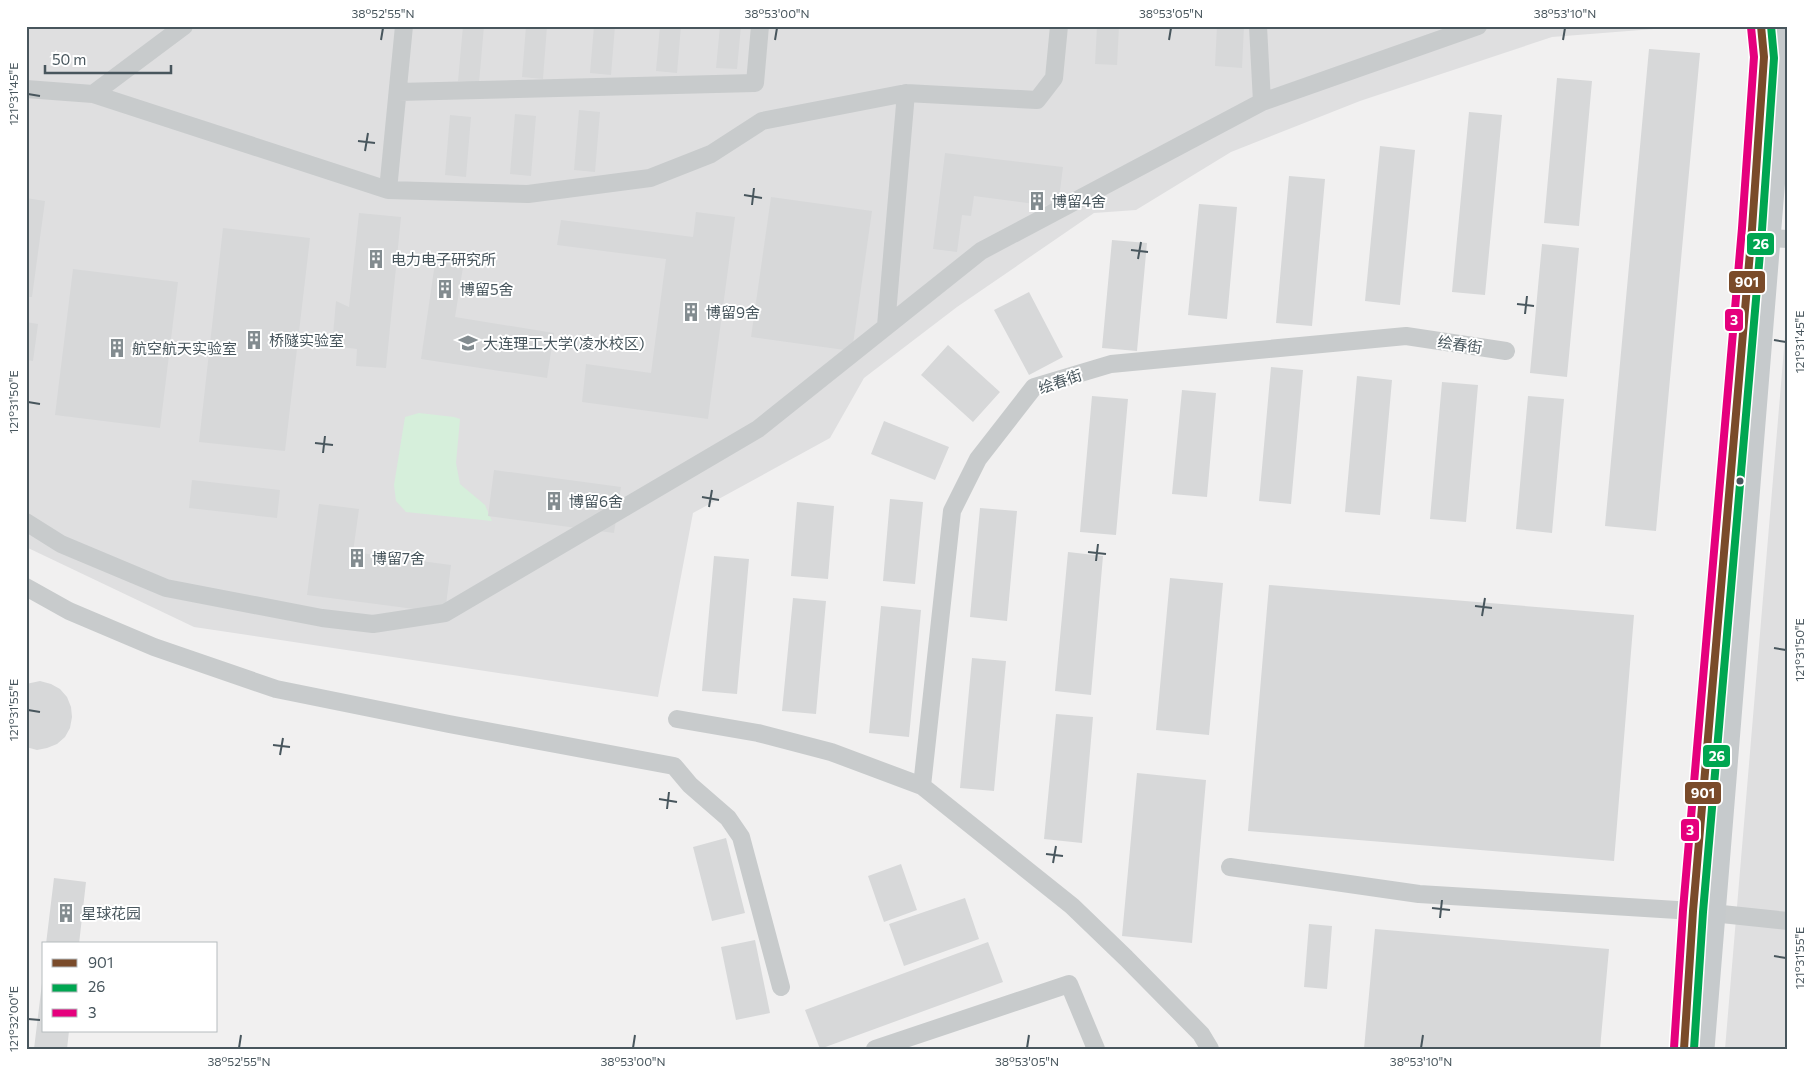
<svg xmlns="http://www.w3.org/2000/svg" width="1814" height="1075" font-family="Commissioner,'Noto Sans SC',sans-serif">
<style>
.education{fill:#dfdfe0}
.green{fill:#d6efdb}
.building{fill:#d7d8d9}
.lines{fill:none;stroke-linecap:round;stroke-linejoin:round}
.minor{stroke:#c8cbcc;stroke-width:18}
.major{stroke:#c6cacc;stroke-width:21}
.bus-1-casing{stroke:#fff;stroke-width:11}
.bus-2-casing{stroke:#fff;stroke-width:11}
.bus-3-casing{stroke:#fff;stroke-width:11}
.bus-1{stroke:#7a4b2a;stroke-width:8}
.bus-2{stroke:#00a651;stroke-width:8}
.bus-3{stroke:#e5007d;stroke-width:8}
.ticks{fill:none;stroke:#48565d;stroke-width:2}
.bus-dot{fill:#48565d;stroke:#fff;stroke-width:2}
.labels{text-anchor:middle;dominant-baseline:central;stroke-width:4;stroke-linejoin:round;paint-order:stroke}
.poi-label{font-size:15px;fill:#48565d;stroke:#fff;text-anchor:start}
.street-label{font-size:15px;fill:#48565d;stroke:#fff}
.line-badge{stroke:#fff;stroke-width:2}
.badge-label{font-size:14px;text-anchor:middle;font-weight:bold;fill:#fff}
.neatline{fill:none;stroke:#48565d;stroke-width:2}
.ticks-label{font-size:12px;text-anchor:middle;fill:#48565d}
</style>
<rect width="100%" height="100%" fill="#f1f0f0"/>
<path class="education" d="M26,26h1666l-140,11 -192,64 -129,51 -95,58 -42,3 -137,94 -93,71 -34,60 -137,75 -35,184 -464,-70 -168,-80z
M1788,301v748h-63z"/>
<path class="green" d="M419,413l35,4 6,2 -4,44 4,21 25,21 7,16 -86,-9 -10,-11 -2,-16 11,-68z"/>
<path class="building" d="M463,26h21l-5,57 -21,-2z
M526,26h21l-4,53 -21,-2z
M594,26h21l-4,49 -21,-2z
M660,26h21l-4,47 -21,-2z
M720,26h21l-4,43 -21,-1z
M1097,26h22l-2,39 -22,-1z
M1217,26h27l-2,42 -27,-2z
M1649,49l51,4 -44,478 -51,-5z
M1557,78l35,3 -13,145 -35,-3z
M579,110l21,2 -5,60 -21,-2z
M1469,112l33,3 -17,180 -33,-3z
M515,114l21,2 -5,60 -21,-2z
M450,115l21,2 -5,60 -21,-2z
M1380,146l35,4 -15,155 -35,-4z
M945,153l118,14 -5,40 -84,-11 -3,20 -9,-1 -5,37 -24,-3z
M1289,176l36,3 -13,147 -36,-3z
M771,197l101,14 -20,140 -101,-14z
M26,198l19,3 -13,96h-6z
M1199,204l38,3 -10,112 -39,-4z
M696,212l39,5 -27,202 -126,-17 4,-38 65,9 15,-114 -109,-14 4,-25 132,17z
M359,213l42,4 -15,151 -30,-2 1,-17 -25,-3 4,-45 13,6z
M223,228l87,10 -25,213 -86,-9z
M1112,240l35,3 -10,108 -35,-3z
M1542,244l37,4 -12,129 -37,-4z
M436,256l28,5 -9,56 99,16 -7,45 -126,-19z
M73,269l105,13 -18,146 -105,-13z
M1029,292l34,65 -34,18 -35,-65z
M26,322l12,2 -5,37 -7,-1z
M948,345l52,47 -27,30 -52,-47z
M1271,367l32,3 -12,134 -32,-3z
M1357,376l35,4 -12,135 -35,-3z
M1442,382l36,3 -12,137 -36,-3z
M1182,390l34,3 -9,104 -35,-3z
M1092,396l36,3 -12,136 -36,-3z
M1528,396l36,3 -12,134 -36,-4z
M884,421l65,26 -14,33 -64,-26z
M494,470l127,17 -7,46 -126,-17z
M192,480l88,10 -3,28 -88,-10z
M890,499l33,3 -8,82 -32,-3z
M797,502l37,4 -6,73 -37,-3z
M319,504l40,5 -6,43 98,13 -6,48 -138,-18z
M980,508l37,3 -10,110 -37,-4z
M1068,552l35,4 -12,139 -36,-4z
M714,556l35,3 -12,135 -35,-3z
M1170,578l53,5 -14,152 -53,-5z
M1269,585l365,30 -20,246 -366,-30z
M793,598l33,3 -10,113 -34,-3z
M881,606l40,4 -12,127 -40,-4z
M972,658l34,3 -12,130 -34,-3z
M40,681l11,3 9,5 7,8 4,10 1,10 -2,11 -5,9 -8,7 -10,4 -10,2 -11,-3v-63z
M1056,714l37,3 -11,126 -38,-4z
M1137,773l69,7 -14,163 -70,-7z
M726,838l19,75 -33,8 -19,-74z
M901,864l16,46 -33,12 -16,-46z
M54,878l32,4 -7,62h-33z
M965,898l14,41 -75,27 -15,-42z
M1309,924l23,2 -5,63 -23,-2z
M1375,929l234,20 -9,100h-236z
M755,940l15,73 -34,7 -15,-73z
M988,942l15,40 -183,67 -15,-39z
M43,975l1,56h25l-2,18h-33z"/>
<g class="lines">
<path class="minor" d="M1258,26l4,76
M26,89l67,5 295,96 16,-164
M398,92l357,-9 5,-57
M93,94l91,-68
M388,190l140,4 122,-16 61,-24 51,-33 144,-28 131,7 17,-22 5,-52
M1770,238l18,1
M886,326l20,-233
M26,522l35,22 105,44 156,30 51,6 72,-11 313,-184 223,-178 281,-149 216,-76
M26,587l43,24 85,36 122,42 173,35 225,42 16,19 38,33 13,19 40,150
M677,719l81,14 73,19 91,34 150,120 54,52 75,76 9,15
M922,786l30,-275 26,-52 56,-72 77,-23 295,-28 100,15
M1230,867l189,27 274,17 95,10
M875,1049l194,-65 27,65"/>
<path class="major" d="M1684,1049l9,-138 59,-682 12,-172 -3,-31
M1704,1049l76,-933 -1,-90"/>
<g class="bus-1-casing">
<path id="bus-1" d="M1684,1049l9,-138 59,-682 12,-172 -3,-31"/>
</g>
<g class="bus-2-casing">
<path id="bus-2" d="M1694,1049l9,-137 59,-682 12,-172 -3,-32"/>
</g>
<g class="bus-3-casing">
<path id="bus-3" d="M1674,1048l9,-138 59,-682 12,-171 -3,-30"/>
</g>
<use href="#bus-1" class="bus-1"/>
<use href="#bus-2" class="bus-2"/>
<use href="#bus-3" class="bus-3"/>
</g>
<path class="ticks" d="M381,40l2,-12M775,40l2,-12M1169,40l2,-12M1563,40l2,-12M28,94l12,2M358,141l17,2M365,151l3,-18M744,195l18,3M752,205l2,-17M1131,250l17,2M1138,259l3,-17M1517,304l17,2M1525,314l2,-18M1774,340l12,2M28,402l12,2M315,443l18,2M323,453l2,-17M702,497l17,3M709,507l3,-17M1088,552l18,2M1096,561l2,-17M1475,606l17,2M1482,616l3,-18M1774,648l12,2M28,710l12,2M273,745l17,2M280,755l3,-17M659,799l18,3M667,809l2,-17M1046,854l17,2M1053,863l3,-17M1432,908l18,2M1440,918l2,-18M1774,956l12,2M28,1019l12,1M239,1048l2,-13M633,1048l2,-13M1027,1048l2,-13M1421,1048l2,-13"/>
<defs>
<g id="building-bare" transform="scale(1.5)"><path d="M-4-6H4V6H1V3H-1V6H-4ZM-2.5-4.3h1.7v1.8h-1.7ZM.8-4.3h1.7v1.8H.8ZM-2.5-1h1.7V.8h-1.7ZM.8-1h1.7V.8H.8Z" fill="#838c90" stroke="#fff" stroke-width="2.5" paint-order="stroke"/></g>
<g id="university-bare" transform="scale(1.5)"><path d="M0-5L7-2L0 1L-7-2ZM-4 1L0 2.5L4 1V4Q0 6-4 4Z" fill="#838c90" stroke="#fff" stroke-width="2.5" paint-order="stroke"/></g>
</defs>
<g fill-rule="evenodd">
<use href="#building-bare" x="1037" y="201"/>
<use href="#building-bare" x="376" y="259"/>
<use href="#building-bare" x="445" y="289"/>
<use href="#building-bare" x="691" y="312"/>
<use href="#building-bare" x="254" y="340"/>
<use href="#university-bare" x="468" y="343"/>
<use href="#building-bare" x="117" y="348"/>
<use href="#building-bare" x="554" y="501"/>
<use href="#building-bare" x="357" y="558"/>
<use href="#building-bare" x="66" y="913"/>
</g>
<circle class="bus-dot" cx="1740" cy="481" r="4.5"/>
<g class="labels">
<g class="poi-label">
<text x="1052" y="201">博留4舍</text>
<text x="391" y="259">电力电子研究所</text>
<text x="460" y="289">博留5舍</text>
<text x="706" y="312">博留9舍</text>
<text x="269" y="340">桥隧实验室</text>
<text x="483" y="343">大连理工大学(凌水校区)</text>
<text x="132" y="348">航空航天实验室</text>
<text x="569" y="501">博留6舍</text>
<text x="372" y="558">博留7舍</text>
<text x="81" y="913">星球花园</text>
</g>
<g class="street-label">
<text transform="translate(1460 344) rotate(8)">绘春街</text>
<text transform="translate(1060 381) rotate(-19)">绘春街</text>
</g>
</g>
<g class="line-badge">
<rect x="1746" y="232" width="29" height="24" rx="5" fill="#00a651"/>
<rect x="1728" y="270" width="38" height="24" rx="5" fill="#7a4b2a"/>
<rect x="1724" y="308" width="20" height="24" rx="5" fill="#e5007d"/>
<rect x="1702" y="744" width="29" height="24" rx="5" fill="#00a651"/>
<rect x="1684" y="781" width="38" height="24" rx="5" fill="#7a4b2a"/>
<rect x="1680" y="818" width="20" height="24" rx="5" fill="#e5007d"/>
</g>
<g class="badge-label">
<text x="1761" y="249">26</text>
<text x="1747" y="287">901</text>
<text x="1734" y="325">3</text>
<text x="1717" y="761">26</text>
<text x="1703" y="798">901</text>
<text x="1690" y="835">3</text>
</g>
<rect width="1814" height="1075" fill="none" stroke="#ffffff" stroke-width="55"/>
<rect x="42" y="942" width="175" height="90" fill="#ffffff" stroke="#b6bbbe"/>
<rect x="52" y="959" width="25" height="8" fill="#7a4b2a" stroke="#b6bbbe"/>
<text x="88" y="968" font-size="15" fill="#48565d">901</text>
<rect x="52" y="984" width="25" height="8" fill="#00a651" stroke="#b6bbbe"/>
<text x="88" y="992" font-size="15" fill="#48565d">26</text>
<rect x="52" y="1009" width="25" height="8" fill="#e5007d" stroke="#b6bbbe"/>
<text x="88" y="1018" font-size="15" fill="#48565d">3</text>
<path d="M45 65v8h126v-8" fill="none" stroke="#48565d" stroke-width="2.5"/>
<text x="52" y="65" font-size="15" fill="#48565d" stroke="#ffffff" stroke-width="4" paint-order="stroke">50 m</text>
<rect x="28" y="28" width="1758" height="1020" class="neatline"/>
<g class="ticks-label">
<text x="383" y="18">38°52'55"N</text>
<text x="777" y="18">38°53'00"N</text>
<text x="1171" y="18">38°53'05"N</text>
<text x="1565" y="18">38°53'10"N</text>
<text transform="translate(14 94) rotate(-90)" y="4">121°31'45"E</text>
<text transform="translate(1800 342) rotate(-90)" y="4">121°31'45"E</text>
<text transform="translate(14 402) rotate(-90)" y="4">121°31'50"E</text>
<text transform="translate(1800 650) rotate(-90)" y="4">121°31'50"E</text>
<text transform="translate(14 710) rotate(-90)" y="4">121°31'55"E</text>
<text transform="translate(1800 958) rotate(-90)" y="4">121°31'55"E</text>
<text transform="translate(14 1019) rotate(-90)" y="4">121°32'00"E</text>
<text x="239" y="1066">38°52'55"N</text>
<text x="633" y="1066">38°53'00"N</text>
<text x="1027" y="1066">38°53'05"N</text>
<text x="1421" y="1066">38°53'10"N</text>
</g>
</svg>
